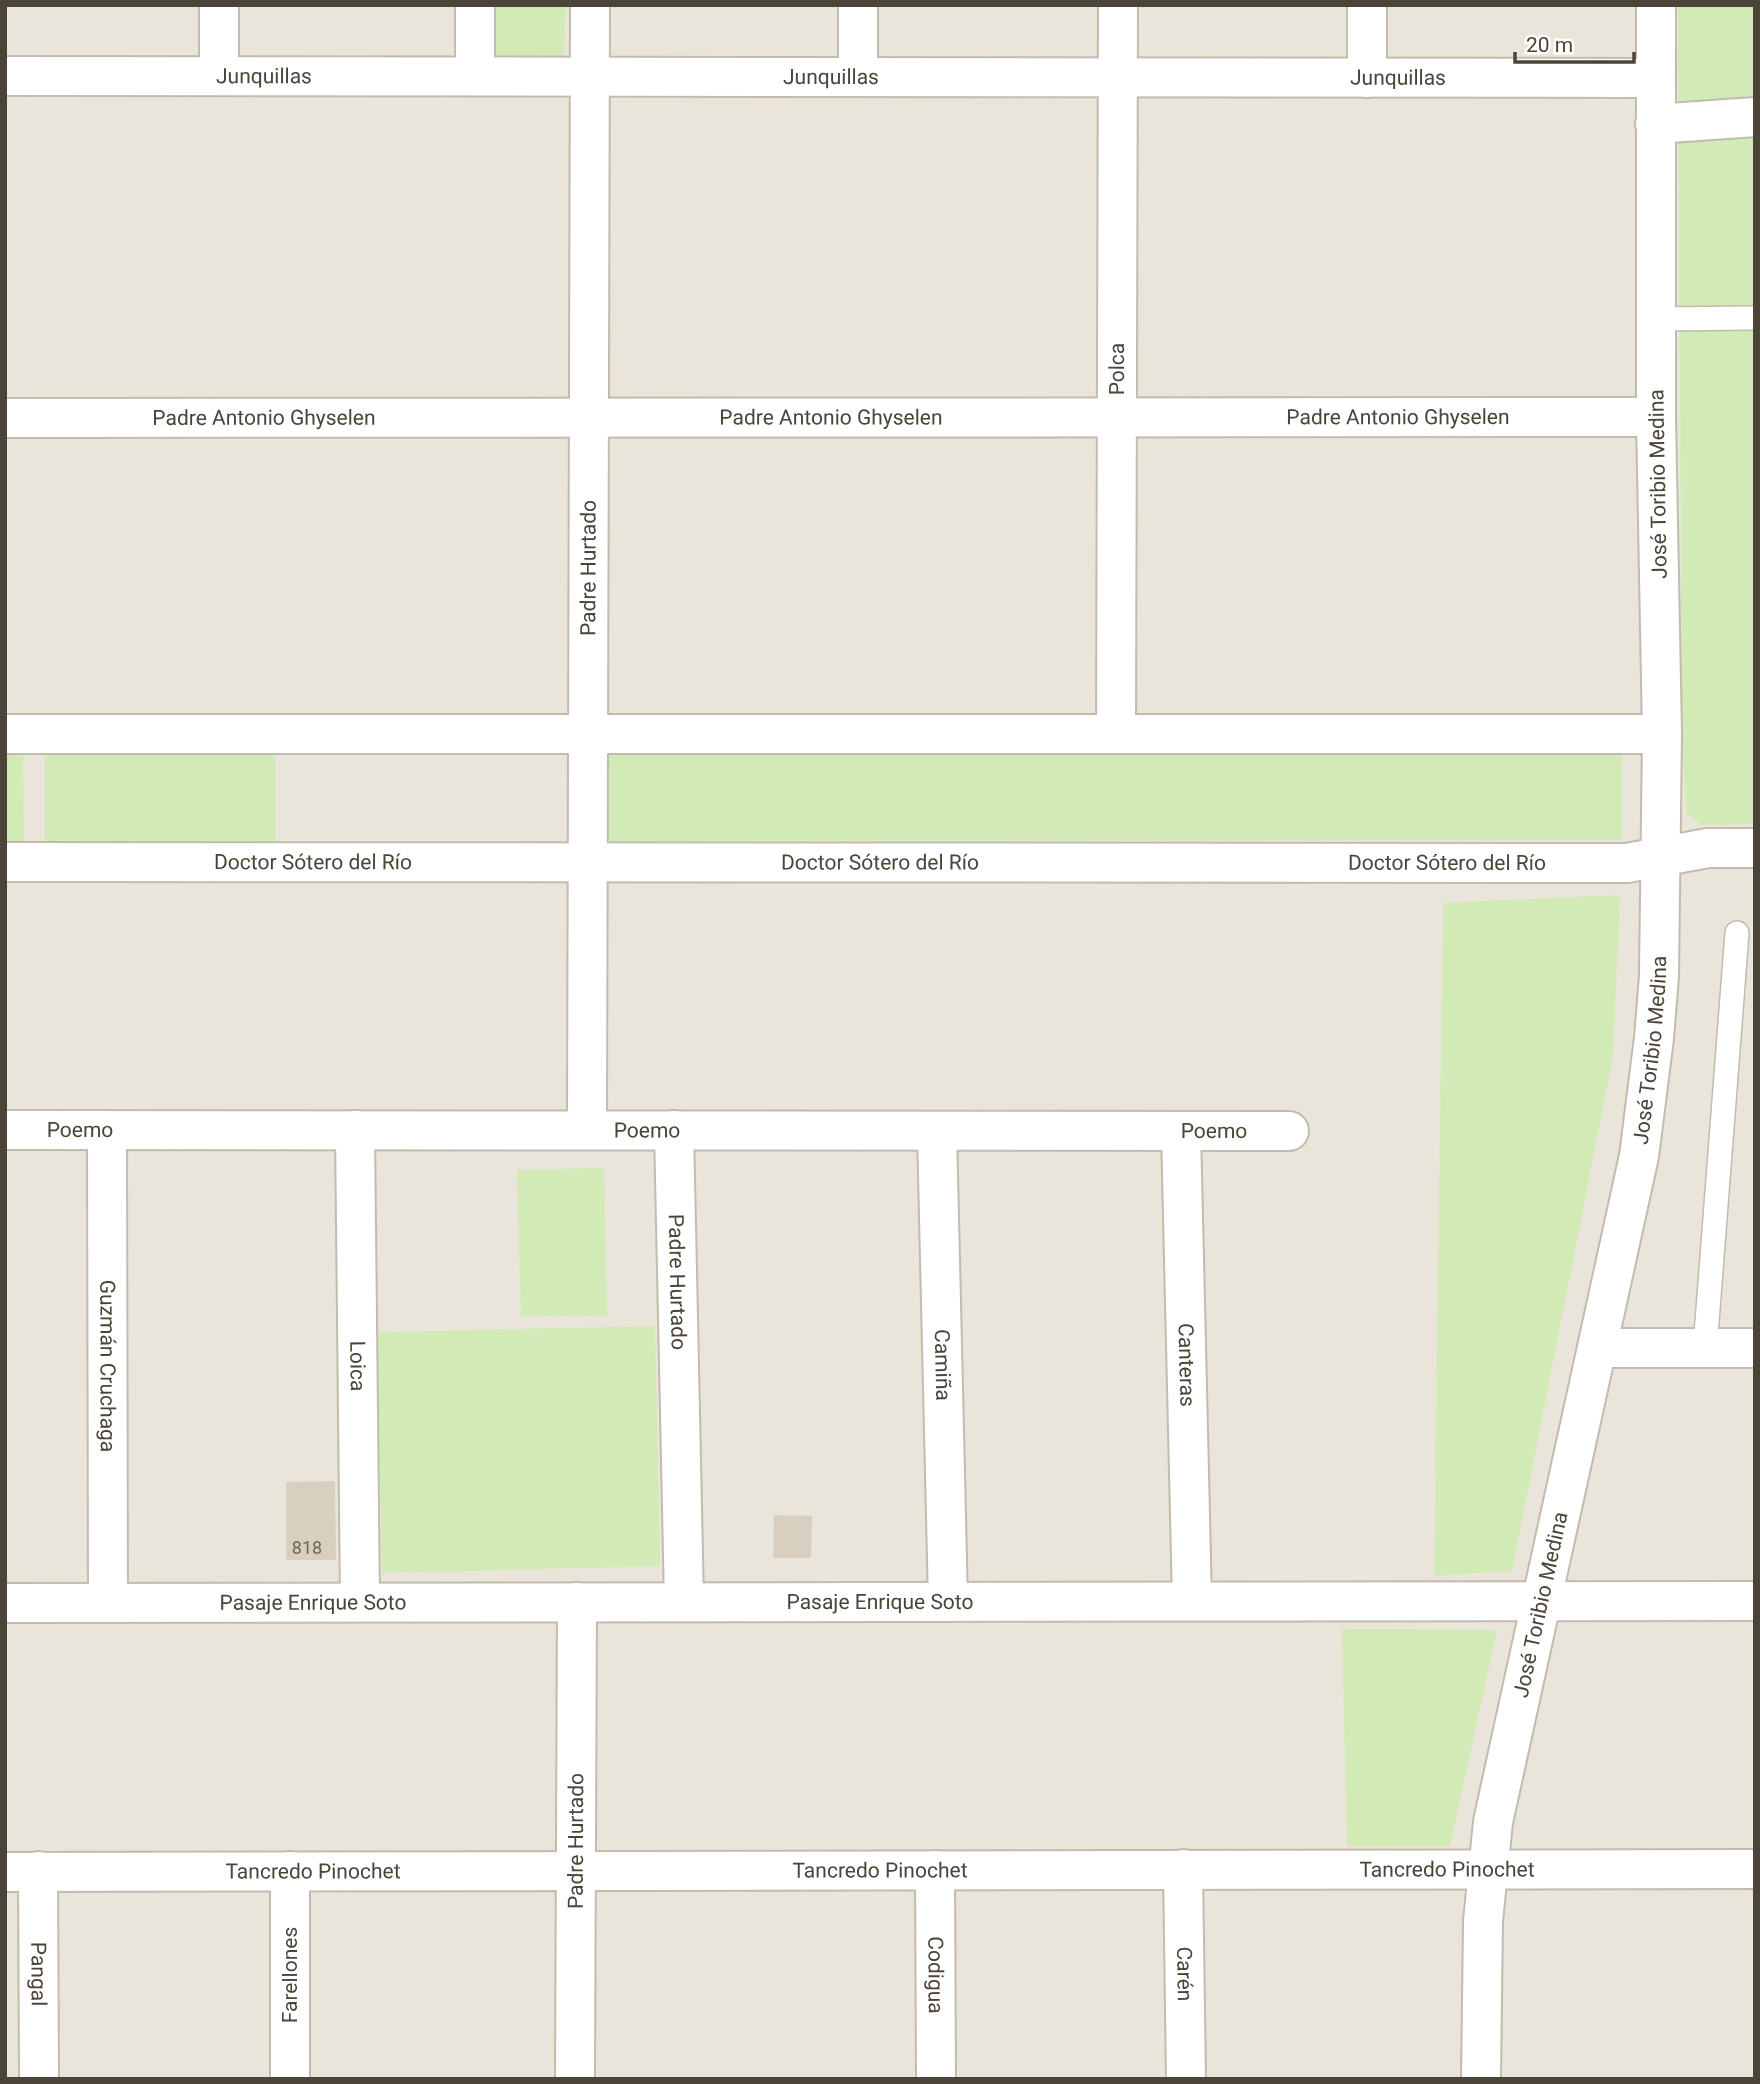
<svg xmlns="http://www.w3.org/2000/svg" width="1760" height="2084" font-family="Roboto,sans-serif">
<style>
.residential{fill:#eae5da}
.green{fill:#d2eab5}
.building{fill:#d8cfc1}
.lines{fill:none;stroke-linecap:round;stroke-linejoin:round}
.lane-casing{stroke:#c2bbae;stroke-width:26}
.street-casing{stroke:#c2bbae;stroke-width:42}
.lane{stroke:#fff;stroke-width:23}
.street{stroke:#fff;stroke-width:38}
.labels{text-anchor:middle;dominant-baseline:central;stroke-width:5;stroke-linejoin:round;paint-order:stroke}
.number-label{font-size:18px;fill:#6e675b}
.street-label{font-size:21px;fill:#4b4439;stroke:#fff}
</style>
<rect width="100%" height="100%" fill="#f6f3ec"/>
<path class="residential" d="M5,5h1750v2074h-1750z"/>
<path class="green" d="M482,5h84l-3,59 -81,1z
M1678,5h77v819l-53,1 -16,-11 -4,-86z
M1622,747v93l-1021,1v-93z
M5,749h18l1,95 -19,1z
M275,750v95l-230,2v-96z
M1620,895l-7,161 -101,515 -78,5 9,-673z
M604,1168l3,147 -86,2 -4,-147z
M655,1326l5,240 -278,7 -5,-241z
M1342,1629l155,1 -47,216h-103z"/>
<path class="building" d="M335,1481l1,79h-50v-78z
M774,1515l38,1 -1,42h-38z"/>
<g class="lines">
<g class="lane-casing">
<path id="lane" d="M1656,319l99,-1
M1705,1348l32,-415"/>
</g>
<g class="street-casing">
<g id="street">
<path d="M219,5v71"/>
<path d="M858,5v72"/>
<path d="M1367,5v73"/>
<path id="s1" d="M5,76l1650,2"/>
<path d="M475,76v-71"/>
<path d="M1655,124l100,-7"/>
<path id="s2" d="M5,418l1651,-1"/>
<path id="s3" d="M1116,733l2,-728"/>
<path d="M5,734h1657"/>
<path id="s4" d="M5,862l1622,1 81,-15h47"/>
<path id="s5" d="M5,1130l1284,1"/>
<path id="s6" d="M107,1130l1,472"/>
<path id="s7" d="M355,1130l5,472"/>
<path id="s8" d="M587,1130l3,-1125"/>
<path id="s9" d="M674,1130l10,472"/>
<path id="s10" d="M937,1131l11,471"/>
<path id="s11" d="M1181,1131l11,470"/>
<path d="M1597,1348h158"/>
<path id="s12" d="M5,1603l1750,-2"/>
<path id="s13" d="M1183,1869l3,210"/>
<path id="s14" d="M935,1870l1,209"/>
<path id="s15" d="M38,1871l1,208"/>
<path d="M290,1871v208"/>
<path id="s16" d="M5,1872l1750,-3"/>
<path id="s17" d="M575,2079l2,-477"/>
<path id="s18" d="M1481,2079l2,-158 10,-99 146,-666 15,-118 5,-62 3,-242 -6,-317v-412"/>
</g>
</g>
<use href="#lane" class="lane"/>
<use href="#street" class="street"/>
</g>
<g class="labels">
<g class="number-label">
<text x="307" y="1547">818</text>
</g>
<g class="street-label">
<text stroke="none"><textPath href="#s1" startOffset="259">Junquillas</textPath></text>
<text stroke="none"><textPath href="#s1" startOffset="826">Junquillas</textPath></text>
<text stroke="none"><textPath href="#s1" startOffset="1393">Junquillas</textPath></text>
<text stroke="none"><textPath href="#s3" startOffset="364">Polca</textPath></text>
<text stroke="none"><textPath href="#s2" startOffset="1393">Padre Antonio Ghyselen</textPath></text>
<text stroke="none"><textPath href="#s2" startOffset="259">Padre Antonio Ghyselen</textPath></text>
<text stroke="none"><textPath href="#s2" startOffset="826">Padre Antonio Ghyselen</textPath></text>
<text transform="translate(1658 484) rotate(-91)">José Toribio Medina</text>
<text stroke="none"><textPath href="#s8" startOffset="562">Padre Hurtado</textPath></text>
<text stroke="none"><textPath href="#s4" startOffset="308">Doctor Sótero del Río</textPath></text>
<text stroke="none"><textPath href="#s4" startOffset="875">Doctor Sótero del Río</textPath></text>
<text stroke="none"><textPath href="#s4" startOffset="1442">Doctor Sótero del Río</textPath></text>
<text stroke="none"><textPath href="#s18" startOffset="1046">José Toribio Medina</textPath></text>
<text stroke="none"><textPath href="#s5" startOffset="75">Poemo</textPath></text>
<text stroke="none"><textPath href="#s5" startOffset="642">Poemo</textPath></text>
<text stroke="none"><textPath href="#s5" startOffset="1209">Poemo</textPath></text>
<text stroke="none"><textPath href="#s9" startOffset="152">Padre Hurtado</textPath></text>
<text stroke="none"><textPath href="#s6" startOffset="236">Guzmán Cruchaga</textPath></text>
<text stroke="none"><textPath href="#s7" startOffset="236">Loica</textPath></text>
<text stroke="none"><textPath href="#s10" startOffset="234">Camiña</textPath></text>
<text stroke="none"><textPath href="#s11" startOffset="234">Canteras</textPath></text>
<text stroke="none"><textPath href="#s12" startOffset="308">Pasaje Enrique Soto</textPath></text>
<text stroke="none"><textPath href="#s12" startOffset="875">Pasaje Enrique Soto</textPath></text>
<text stroke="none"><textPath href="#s18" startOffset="480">José Toribio Medina</textPath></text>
<text stroke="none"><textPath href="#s17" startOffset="238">Padre Hurtado</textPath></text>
<text stroke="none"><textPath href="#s16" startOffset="1442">Tancredo Pinochet</textPath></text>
<text stroke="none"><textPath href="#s16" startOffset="308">Tancredo Pinochet</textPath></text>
<text stroke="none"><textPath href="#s16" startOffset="875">Tancredo Pinochet</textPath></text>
<text stroke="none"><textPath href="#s14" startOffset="105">Codigua</textPath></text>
<text stroke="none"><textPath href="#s13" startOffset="105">Carén</textPath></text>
<text stroke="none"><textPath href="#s15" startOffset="103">Pangal</textPath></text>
<text transform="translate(290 1975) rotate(-90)">Farellones</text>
</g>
</g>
<rect width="1760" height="2084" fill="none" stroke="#4b4439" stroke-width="14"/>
<path d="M1515 52v10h119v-10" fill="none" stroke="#4b4439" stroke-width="3.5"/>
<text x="1526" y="52" font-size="21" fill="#4b4439" stroke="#ffffff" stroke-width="5" paint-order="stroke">20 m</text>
</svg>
